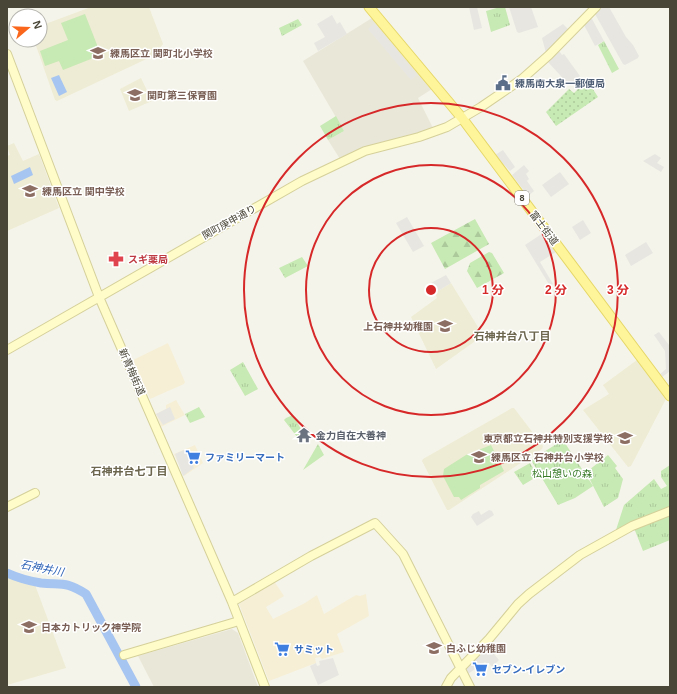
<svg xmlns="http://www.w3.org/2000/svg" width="677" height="694" font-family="Arial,'Noto Sans JP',sans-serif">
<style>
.residential{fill:#e9e7d8}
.commercial{fill:#f6efd6}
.education{fill:#eeecd4}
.grass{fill:url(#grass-dots)}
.forest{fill:url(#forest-firs)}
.park{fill:url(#park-tufts)}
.garden{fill:#c7e9b3}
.parking{fill:#e7e6e1}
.water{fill:#a7c5f1}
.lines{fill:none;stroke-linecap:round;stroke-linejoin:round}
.river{stroke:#a7c5f1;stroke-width:9}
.secondary-casing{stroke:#d5d09a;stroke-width:10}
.primary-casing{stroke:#e5d768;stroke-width:11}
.secondary{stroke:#fffcca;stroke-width:8}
.primary{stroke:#fef49a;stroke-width:9}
.ring{fill:none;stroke:#d62828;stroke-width:2}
.labels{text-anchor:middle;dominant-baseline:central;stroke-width:3;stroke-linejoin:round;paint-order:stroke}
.shield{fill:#fff;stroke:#807e74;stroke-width:1}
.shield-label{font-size:9px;font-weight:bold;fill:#494638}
.education-label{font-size:10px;font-weight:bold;fill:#785e54;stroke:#fff;text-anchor:start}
.service-label{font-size:10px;font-weight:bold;fill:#4e5e75;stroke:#fff;text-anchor:start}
.street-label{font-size:10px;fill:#494638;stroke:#fff}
.health-label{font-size:10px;font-weight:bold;fill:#be3a42;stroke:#fff;text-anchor:start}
.worship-label{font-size:10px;font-weight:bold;fill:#5b616d;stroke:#fff;text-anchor:start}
.shop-label{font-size:10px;font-weight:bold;fill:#366cbe;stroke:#fff;text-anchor:start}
.park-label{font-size:10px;fill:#3a7c2a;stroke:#fff}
.neighbourhood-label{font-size:11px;font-weight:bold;fill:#6c664f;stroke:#fff}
.water-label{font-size:11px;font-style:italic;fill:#2f64b7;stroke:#fff}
.centre{fill:#d62828;stroke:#fff;stroke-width:2}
.ring-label{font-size:12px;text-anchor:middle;font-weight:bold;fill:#d62828;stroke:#fff;stroke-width:3;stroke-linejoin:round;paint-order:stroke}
</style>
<defs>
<pattern id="grass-dots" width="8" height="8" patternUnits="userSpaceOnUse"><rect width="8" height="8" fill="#c7e9b3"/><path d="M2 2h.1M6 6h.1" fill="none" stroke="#acc99b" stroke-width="1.8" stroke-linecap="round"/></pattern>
<pattern id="forest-firs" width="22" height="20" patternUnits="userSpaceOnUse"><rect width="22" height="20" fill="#c7e9b3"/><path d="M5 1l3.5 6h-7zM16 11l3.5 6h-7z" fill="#acc99b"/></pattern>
<pattern id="park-tufts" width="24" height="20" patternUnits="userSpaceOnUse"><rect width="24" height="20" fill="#c7e9b3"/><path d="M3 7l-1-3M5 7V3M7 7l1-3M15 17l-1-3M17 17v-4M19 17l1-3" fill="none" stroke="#acc99b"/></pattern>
</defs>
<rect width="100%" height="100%" fill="#f5f4ea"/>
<path class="residential" d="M372,18l60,71 -14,9 15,30 -93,31 -12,-19 16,-9 -41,-70z
M232,629l6,4 20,54h-104l-16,-31z"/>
<path class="commercial" d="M168,343l17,39 -1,2 -34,15 -17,-39z
M176,400l9,15 -24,12 -5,-13 10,-5v-4z
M195,445l8,18 -19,13 -10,-22z
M274,581l10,15 -18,11 7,12 32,-16 12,-8 7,19 32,-19 4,1 6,-2 3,22 -32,18 7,18 -22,7 -2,-2 -5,1 1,5 -47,18 -30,-77z"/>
<path class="education" d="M91,7h58l14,37 -8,11 -98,46 -2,-1 -21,-60h6v-14z
M141,78l11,23 -23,10 -9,-22z
M14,143l9,18 16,-7 20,54 -52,23v-75l3,-1 -3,-9z
M451,283l27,44 -1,2 4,8 -45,32 -25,-52 26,-19 -2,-5z
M637,360l29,39 -35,67 -3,1 -45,-57 26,-16 -6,-9z
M512,408h2l29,38 -1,3 -93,61h-2l-25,-49 1,-2z
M7,577l28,8 31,83 -59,17z"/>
<path class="grass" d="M587,80l11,17 -42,29 -10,-14 23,-23 5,4z"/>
<path class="forest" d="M475,219l14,25 -44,25 -14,-26z
M489,252l3,1 12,20 -27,15 -10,-17 3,-8z"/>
<path class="park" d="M500,7h5l5,18 -19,7 -5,-21z
M298,19l4,6 -20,11 -3,-8z
M604,41l15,28 -7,4 -14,-28z
M336,116l8,15 -16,9 -8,-14z
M302,257l6,9 -23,12 -6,-10z
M243,362l15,27 -13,7 -15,-26z
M199,407l6,10 -15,6 -5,-9z
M293,415l13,23 -5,4 -17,-22 2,-2z
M563,440l30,46 -18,12 -17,7 -27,-45z
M318,444l6,11 -21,15z
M608,455l9,11 -2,2 8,11 -5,19 -14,9 -16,-31 1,-6z
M530,463l8,13 -15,9 -9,-13z
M670,465v42l-54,23 8,-25 30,-26 7,10 6,-3 -6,-9v-6z
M670,513v27l-27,11 -9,-23z"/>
<path class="garden" d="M85,14l16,41 -38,15 -4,-9 -14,5 -5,-15 28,-11 -7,-17z
M491,445l13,26 -24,14v3l-19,12 -2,-3h-5l-11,-21 1,-7 22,-14z"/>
<path class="parking" d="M469,7h8l5,21 -8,2z
M509,7h22l7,20 -19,6 -2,-1z
M601,7h8l17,30 7,8 6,11 -1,2 -13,7 -2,-1 -28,-50z
M332,15l5,9 3,-2 7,12 -29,17 -4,-8 11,-6 -8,-13z
M589,19h3l12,22 -9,5 -11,-21z
M374,23l43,52 -6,5 -43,-51z
M563,24l6,6 -23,23 -4,-15z
M559,51l3,4 2,-1 16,22 -10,10 -22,-24z
M503,150l12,17 -5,4 -15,-16z
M655,154l6,4 -4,5 7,4 -3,5 -18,-11z
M524,165l5,6 -3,3 3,5 -2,2 7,10 -6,5 -16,-21z
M560,172l9,12 -18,13 -9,-12z
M407,217l17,29 -11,6 -17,-29z
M583,220l8,13 -11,7 -8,-13z
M543,233l13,19 -16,10 13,22 -3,2 -25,-41z
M646,242l7,11 -22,13 -6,-11z
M446,275l5,8 -16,10 -6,-9z
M659,332l10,13 1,14v12l-9,7 -2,-3 7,-6 -1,-18 -11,-16z
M170,407l5,12 -12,6 -7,-11z
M186,449l8,19 -11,8 -8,-22z
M489,510l3,1 2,4 -17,11 -6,-9 2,-3 6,-3 2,4z
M487,646l12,14 -7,7 -3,-4 -2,1 -2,-2 -17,12 -2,-8z
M333,658l6,17 -21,10 -8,-19 6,-3 1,3 3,-1 -1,-4z"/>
<path class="water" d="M59,75l8,17 -8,4 -8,-18z
M30,167l3,8 -19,9 -3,-8z"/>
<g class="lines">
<path class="river" d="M7,573c11,5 22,8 34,10 21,2 25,-2 45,11l50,93"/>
<g class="secondary-casing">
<path id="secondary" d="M7,54l92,243 133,305 33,85
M7,350l295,-169 63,-30 54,-14 28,-10 34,-20 41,-28 27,-24 47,-48
M7,507l28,-14
M232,602l79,-46 64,-33 28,31 67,133
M124,655l115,-34
M446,687l5,-9 38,-39 29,-35 11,-10 51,-39 52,-29 38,-15"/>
</g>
<g class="primary-casing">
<path id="primary" d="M369,7l93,111 208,278"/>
</g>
<use href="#secondary" class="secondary"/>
<use href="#primary" class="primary"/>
</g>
<g class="ring">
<circle cx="431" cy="290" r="62"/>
<circle cx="431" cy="290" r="125"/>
<circle cx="431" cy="290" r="187"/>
</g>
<defs>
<g id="school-bare" transform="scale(1.2)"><path d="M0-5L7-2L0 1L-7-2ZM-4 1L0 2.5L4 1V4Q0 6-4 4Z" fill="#8d6e63" stroke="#fff" stroke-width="2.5" paint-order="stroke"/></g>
<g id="civic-bare" transform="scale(1.2)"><path d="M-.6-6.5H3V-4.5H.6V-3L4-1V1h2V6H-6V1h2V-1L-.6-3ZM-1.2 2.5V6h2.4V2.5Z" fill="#5c6f8a" stroke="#fff" stroke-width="2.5" paint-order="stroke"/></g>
<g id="pharmacy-bare" transform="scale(1.2)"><path d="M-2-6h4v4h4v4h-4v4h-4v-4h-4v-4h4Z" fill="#e0444e" stroke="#fff" stroke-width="2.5" paint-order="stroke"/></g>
<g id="temple-bare" transform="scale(1.2)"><path d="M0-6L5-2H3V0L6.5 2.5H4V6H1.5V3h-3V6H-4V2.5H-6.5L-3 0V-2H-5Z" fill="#6b7280" stroke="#fff" stroke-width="2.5" paint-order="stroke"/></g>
<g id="supermarket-bare" transform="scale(1.2)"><path d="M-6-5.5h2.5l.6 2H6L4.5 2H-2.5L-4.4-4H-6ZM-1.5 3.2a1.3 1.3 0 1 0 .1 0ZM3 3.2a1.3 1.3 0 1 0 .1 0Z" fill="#3f7fe0" stroke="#fff" stroke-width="2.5" paint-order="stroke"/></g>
<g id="university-bare" transform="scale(1.2)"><path d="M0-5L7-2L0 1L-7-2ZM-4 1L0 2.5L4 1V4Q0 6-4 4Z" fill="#8d6e63" stroke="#fff" stroke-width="2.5" paint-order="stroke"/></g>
</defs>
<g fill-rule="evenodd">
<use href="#school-bare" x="98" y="53"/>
<use href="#civic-bare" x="503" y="83"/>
<use href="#school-bare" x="135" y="95"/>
<use href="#school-bare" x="30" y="191"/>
<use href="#pharmacy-bare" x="116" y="259"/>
<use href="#school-bare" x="445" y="326"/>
<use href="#temple-bare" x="304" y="435"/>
<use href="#school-bare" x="625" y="438"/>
<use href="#supermarket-bare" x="193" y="457"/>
<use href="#school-bare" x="479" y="457"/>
<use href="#university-bare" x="29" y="627"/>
<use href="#school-bare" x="434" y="648"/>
<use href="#supermarket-bare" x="282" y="649"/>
<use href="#supermarket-bare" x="480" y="669"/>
</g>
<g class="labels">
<rect class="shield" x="515" y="191" width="14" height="14" rx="3"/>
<g class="shield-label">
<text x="522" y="198">8</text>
</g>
<g class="education-label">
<text x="110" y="53">練馬区立 関町北小学校</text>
<text x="147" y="95">関町第三保育園</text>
<text x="42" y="191">練馬区立 関中学校</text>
<text x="433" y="326" text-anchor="end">上石神井幼稚園</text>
<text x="613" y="438" text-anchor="end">東京都立石神井特別支援学校</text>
<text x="491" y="457">練馬区立 石神井台小学校</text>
<text x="41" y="627">日本カトリック神学院</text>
<text x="446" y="648">白ふじ幼稚園</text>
</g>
<g class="service-label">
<text x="515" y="83">練馬南大泉一郵便局</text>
</g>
<g class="street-label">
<text transform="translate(229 222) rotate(-29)">関町庚申通り</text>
<text transform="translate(544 228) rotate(53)">富士街道</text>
<text transform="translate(132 372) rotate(66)">新青梅街道</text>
</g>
<g class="health-label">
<text x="128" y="259">スギ薬局</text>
</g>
<g class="worship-label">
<text x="316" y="435">金力自在大善神</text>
</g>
<g class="shop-label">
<text x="205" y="457">ファミリーマート</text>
<text x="294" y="649">サミット</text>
<text x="492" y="669">セブン-イレブン</text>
</g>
<g class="park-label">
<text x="562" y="473">松山憩いの森</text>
</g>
<g class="neighbourhood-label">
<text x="512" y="336">石神井台八丁目</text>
<text x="129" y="471">石神井台七丁目</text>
</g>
<g class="water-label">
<text transform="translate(42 568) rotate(11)">石神井川</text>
</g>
</g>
<circle cx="431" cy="290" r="6" class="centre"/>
<g class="ring-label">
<text x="493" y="294">1 分</text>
<text x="556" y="294">2 分</text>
<text x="618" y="294">3 分</text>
</g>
<rect width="677" height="694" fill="none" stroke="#494638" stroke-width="16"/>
<g transform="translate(28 28) rotate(71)"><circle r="19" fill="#ffffff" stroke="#b6b5af"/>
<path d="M0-3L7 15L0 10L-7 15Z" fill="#fa671c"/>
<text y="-6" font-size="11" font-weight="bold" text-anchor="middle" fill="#494638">N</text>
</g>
</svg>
